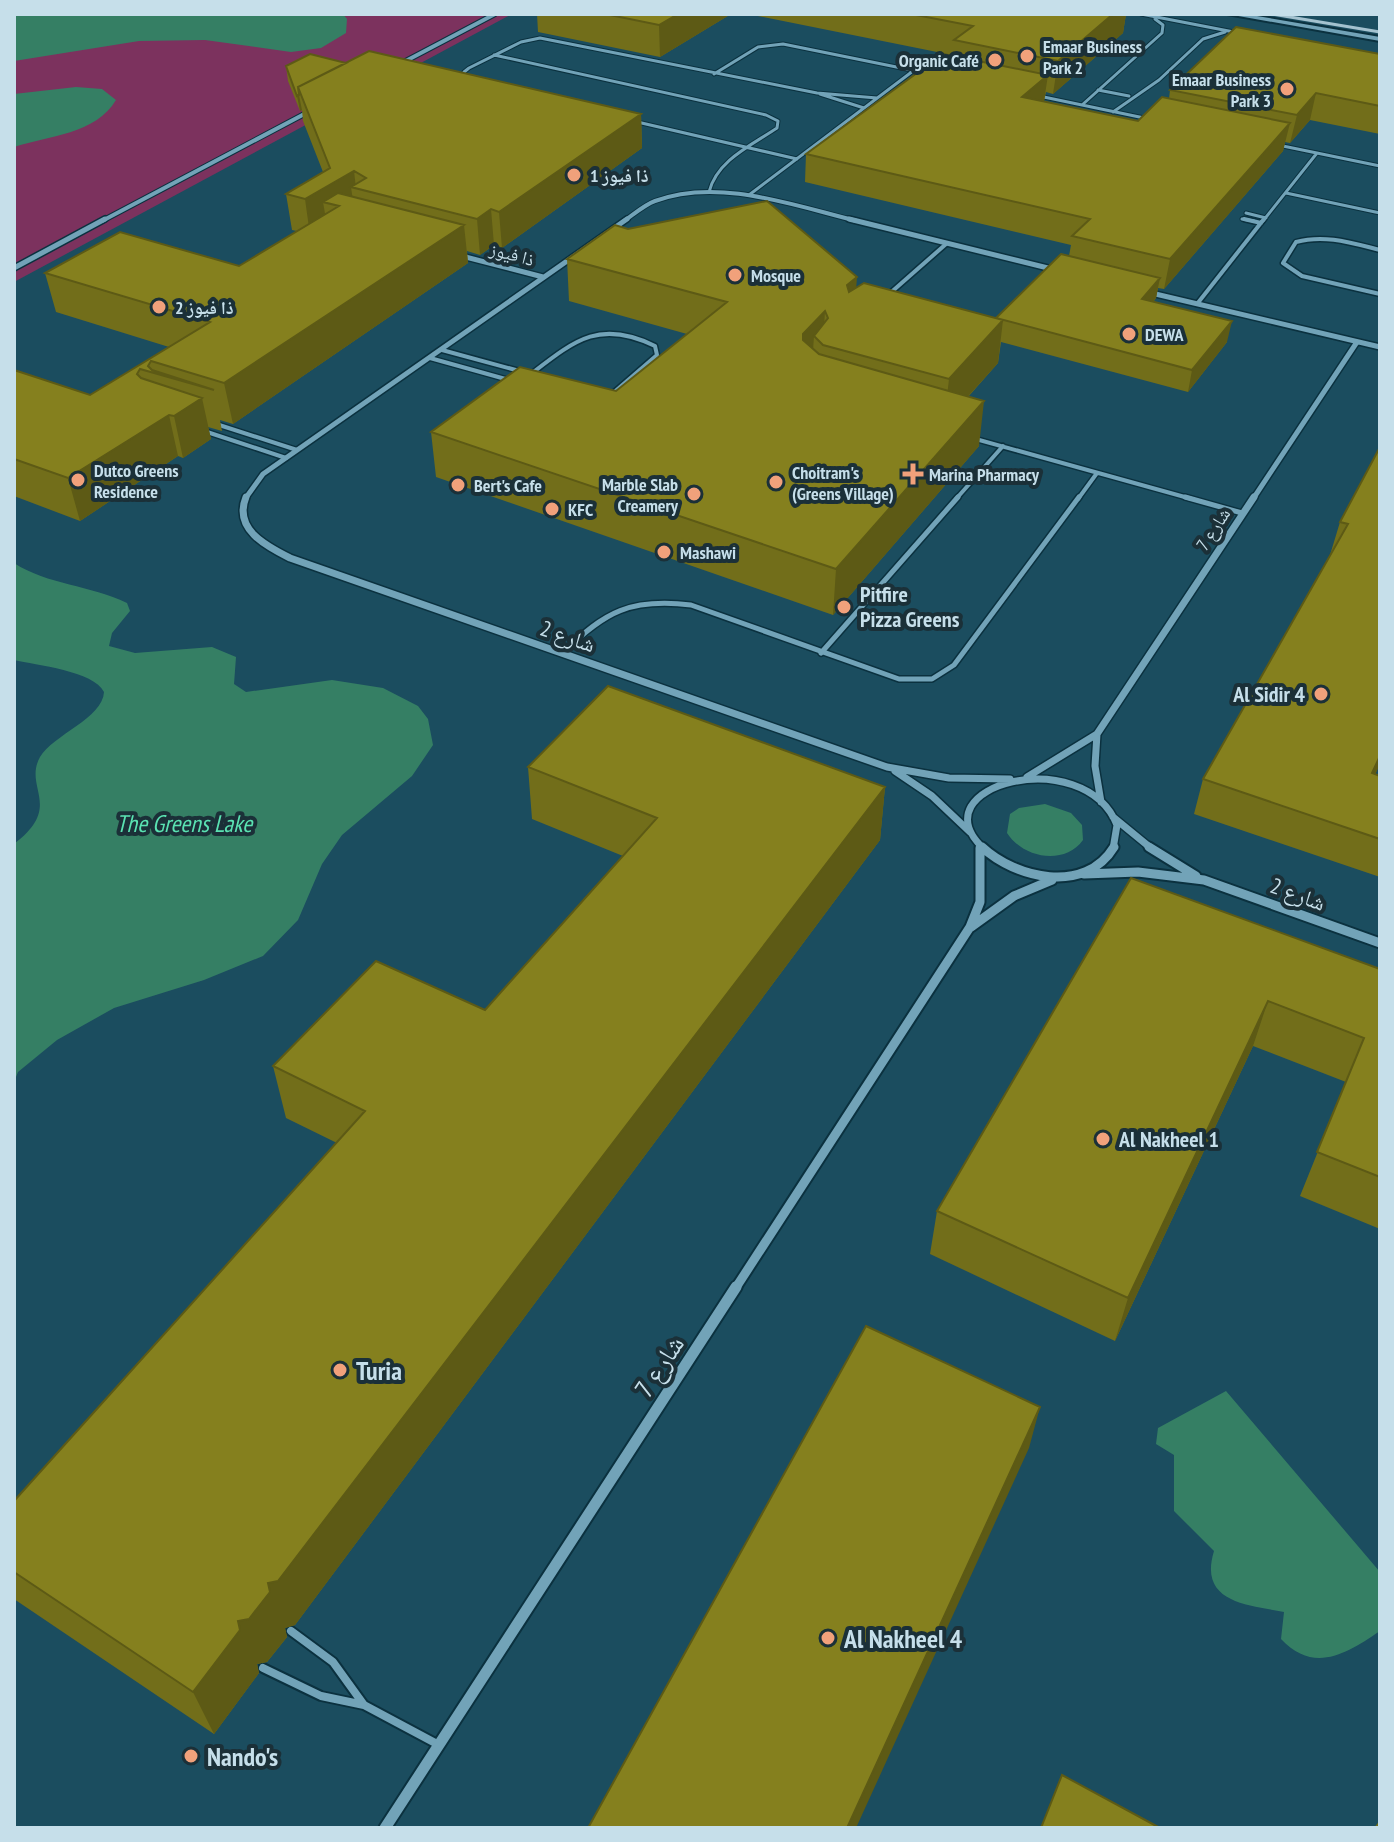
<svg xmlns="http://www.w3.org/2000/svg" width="1394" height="1842" font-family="'PT Sans Narrow','Noto Naskh Arabic',sans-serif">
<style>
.green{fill:#7c325e}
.water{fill:#357f64}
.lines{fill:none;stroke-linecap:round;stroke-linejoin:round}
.lane-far3-casing{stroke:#0b313f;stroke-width:5}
.lane-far2-casing{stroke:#0b313f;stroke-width:7}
.lane-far1-casing{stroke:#0b313f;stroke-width:8}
.lane-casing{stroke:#0b313f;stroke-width:12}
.street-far4-casing{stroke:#0b313f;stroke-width:6}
.street-far3-casing{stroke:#0b313f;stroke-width:8}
.street-far2-casing{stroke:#0b313f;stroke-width:10}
.street-far1-casing{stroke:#0b313f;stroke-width:13}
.street-casing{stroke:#0b313f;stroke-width:15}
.secondary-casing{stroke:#0b313f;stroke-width:4}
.lane-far3{stroke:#72a3b8;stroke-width:3}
.lane-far2{stroke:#72a3b8;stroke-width:4}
.lane-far1{stroke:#72a3b8;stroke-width:5}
.lane{stroke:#72a3b8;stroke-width:8}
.street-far4{stroke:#72a3b8;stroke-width:4}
.street-far3{stroke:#72a3b8;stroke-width:5}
.street-far2{stroke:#72a3b8;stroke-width:7}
.street-far1{stroke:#72a3b8;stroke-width:9}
.street{stroke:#72a3b8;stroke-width:11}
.secondary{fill:#72a3b8;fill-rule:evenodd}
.rail{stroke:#a4c2cf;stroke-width:3}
.wall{fill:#726e1a}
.shaded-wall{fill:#5d5a15}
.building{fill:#85801e;stroke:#5d5a15;stroke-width:2}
.poi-dot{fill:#f1a17b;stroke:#1b3038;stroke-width:3}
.labels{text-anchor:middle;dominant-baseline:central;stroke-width:8;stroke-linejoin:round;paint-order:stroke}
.far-poi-label{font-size:18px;font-weight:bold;fill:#c6dfea;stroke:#1b3038;text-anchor:start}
.far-street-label{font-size:18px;fill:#c6dfea;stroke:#1b3038}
.poi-label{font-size:22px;font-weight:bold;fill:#c6dfea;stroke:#1b3038;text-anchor:start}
.street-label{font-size:22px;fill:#c6dfea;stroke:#1b3038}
.water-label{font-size:24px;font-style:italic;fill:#5ae2b2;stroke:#1b3038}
.near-street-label{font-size:26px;fill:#c6dfea;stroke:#1b3038}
.near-poi-label{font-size:26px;font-weight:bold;fill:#c6dfea;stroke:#1b3038;text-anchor:start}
</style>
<rect width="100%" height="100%" fill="#1b4d5f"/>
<path class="green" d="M14,14h498l-498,268z"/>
<path class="water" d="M14,14h329l4,5 -1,14 -25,15 -30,4 -86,-12 -66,1 -125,20z
M76,87l26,2 14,11c-20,34 -68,36 -102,47v-53z
M14,563c34,22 76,22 113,40l3,8 -18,22 -3,13 26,7 77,-6 24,10 -2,27 12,8 86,-12 51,8 35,18 10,13 5,26 -21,31 -70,59 -20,29 -24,56 -35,36 -59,24 -90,28 -57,32 -39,32 -4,10v-238c50,-38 9,-56 26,-87 13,-22 63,-39 64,-65 -10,-21 -68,-27 -90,-32z
M1045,804l26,9 11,12 1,15c-19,26 -60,18 -76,-7l3,-19 9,-6z
M1226,1391l154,181v59c-34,23 -66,43 -99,8l3,-27c-36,-7 -86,-9 -70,-61l-40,-40v-56l-18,-11 2,-16z"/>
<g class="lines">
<g class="lane-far3-casing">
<path id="lane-far3" d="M1141,14l98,19
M494,55l272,60 12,6 -1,7c-25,17 -60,32 -68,64
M714,74l44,-27 25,-3 143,29
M464,79v-7l5,-4 52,-26 19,-4 277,55 60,5
M1098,90l31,6
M820,94l44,14
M1039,96l110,23
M1082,105l80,-72 1,-8 -8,-6
M1113,112l46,-32 44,-41 22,-7
M633,121l164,38
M1278,145l102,21
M1286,193l94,20
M749,195l164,-124
M1246,213l20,5
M1242,219l12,2
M1263,221l54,-68"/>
</g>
<g class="lane-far2-casing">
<path id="lane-far2" d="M1244,219l17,4
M1380,250c-28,-7 -55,-16 -84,-8l-13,21 19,13 78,18
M888,295l58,-51
M1197,304l67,-85
M442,350l81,22
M430,358l79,22
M531,374c44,-34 69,-55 124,-28l2,9 -45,39
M213,423l84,27
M204,431l82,27
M972,438l220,61
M956,499l47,-53
M1078,499l19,-26"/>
</g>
<g class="lane-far1-casing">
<path id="lane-far1" d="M1185,497l57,16
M563,653c42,-42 68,-55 128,-48l208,74h33l22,-14 125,-168
M821,653l137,-156"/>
</g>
<g class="lane-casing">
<path id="lane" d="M291,1631l42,31 31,43
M263,1668l58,28 43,9 75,40"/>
</g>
<g class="street-far4-casing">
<path id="street-far4" d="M400,64l95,-50
M102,221l208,-110
M624,221c9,-6 20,-16 31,-20 63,-24 140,5 202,20"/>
</g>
<g class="street-far3-casing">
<path id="street-far3" d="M849,219l207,51
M458,255l85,22
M14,268l91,-49
M1147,292l233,55
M245,499l18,-25 364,-255
M1253,499l104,-157"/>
</g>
<g class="street-far2-casing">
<path id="street-far2" d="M246,497c-13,32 20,49 44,61l597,209 62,11 61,1
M1097,734l-2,32 6,36
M895,771l37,25 38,36
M1027,777l70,-43 157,-237
M1113,817l39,32
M984,849c-69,-64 100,-107 133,-24l-4,24"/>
</g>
<g class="street-far1-casing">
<path id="street-far1" d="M982,847c33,31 103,48 132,0
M1149,847l47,29
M1084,874l54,-2 66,8 176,63
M971,927l43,-31 38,-16
M735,1289l235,-362 10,-25v-54"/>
</g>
<g class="street-casing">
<path id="street" d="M385,1828l351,-541"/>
</g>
<g class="secondary-casing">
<path id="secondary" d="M1227,14h18l135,23v4z"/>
</g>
<use href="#lane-far3" class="lane-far3"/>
<use href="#lane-far2" class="lane-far2"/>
<use href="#lane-far1" class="lane-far1"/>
<use href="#lane" class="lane"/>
<use href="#street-far4" class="street-far4"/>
<use href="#street-far3" class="street-far3"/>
<use href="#street-far2" class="street-far2"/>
<use href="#street-far1" class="street-far1"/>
<use href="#street" class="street"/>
<use href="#secondary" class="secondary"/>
<path class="rail" d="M1272,14l108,18"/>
</g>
<path class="wall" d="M537,14h194l-71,43 -122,-25z
M748,14h378l-3,19 -70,61 -7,-2 -2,9 94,20 31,-22 1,-9 210,-36v80l-70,-14 -20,23 -5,-1 -2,9 -119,138 -6,-1 -2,10 -2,3 73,41 -39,50 -187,-50 -3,21 -30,34 11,49 -146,169 -397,-138 -5,-45 185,-41 71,-57 -118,-33 -2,-42 289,29 140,30 73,-62 2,-11 -266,-63 1,-28 146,-99z
M346,63l295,51 1,34 -140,100 -8,-3 -14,10 -13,-4 1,12 -235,161 -13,-4 2,11 -14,-4 3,12 -28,19 -5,-2 -98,65 -66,-25v-126l76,25 79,-48 -113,-35 -11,-39 194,-7 58,-35 -5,-1 -6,-36 37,-22 -20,-51 -1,-11 -2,1 -12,-30 -2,-15z
M1380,447v317l-5,10 5,2v101l-186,-63 9,-35 127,-224 10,-33z
M528,767l357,20 -5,53 -585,785 -10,3 2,9 -20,25 -10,2 2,9 -45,61 -200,-135v-98l323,-358 -51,-25 -13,-52 212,-56 138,-154 -91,-37z
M1131,878l249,91v260l-80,-33 46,-114 -93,-36 -138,295 -185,-87 7,-43z
M1380,1820v8h-6z"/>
<path class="shaded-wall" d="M678,14h53l-71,43 -1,-32z
M1113,14h13l-3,19 -70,61 5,-33z
M1048,75l-4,26 -22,-4z
M1316,93l-6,27 -20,23 7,-28z
M299,95l3,15 -2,1 -3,-15z
M641,114l1,34 -140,100 -3,-36z
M1290,123l-7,28 -119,138 6,-30z
M354,171l2,17 -5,-1 3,21 -31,-6 4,23 -17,10 -5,-36z
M491,209l3,36 -14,10 -3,-36z
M464,225l4,38 -235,161 -9,-41z
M857,277l-3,42 -7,-34z
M1160,278l-4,20 -18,22 4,-21z
M825,311l-2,34 -9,-9 -2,29 -11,12 2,-43z
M1003,320l-5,43 -54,60 5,-44z
M1232,321l-5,21 -39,50 4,-22z
M202,398l9,41 -28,19 -9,-42z
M984,401l-5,45 -146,169 3,-46z
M169,415l9,41 -98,65 -12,-43z
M1380,756v8l-20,44 12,-35z
M885,787l-5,53 -585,785 -10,3 2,9 -20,25 -10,2 2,9 -45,61 -21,-42 45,-71z
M1268,1001l-15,45 -138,295 13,-43z
M1040,1407l-11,41 -173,380h-9z"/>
<path class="building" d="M605,14h73l-19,11z
M911,14h202l-55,47 -104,-21 19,-14z
M1236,27l144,27v52l-64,-13 -19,22 -127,-25z
M369,51l272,63 -142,98 -8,-3 -14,10 -126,-32 15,-9 -12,-7 -49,28 -19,-5 44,-26 -32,-81z
M310,54l36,9 -48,24 1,8 -2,1 -11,-30z
M943,54l105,21 -26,22 116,24 24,-24 128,26 -120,136 -98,-23 18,-17 -284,-65z
M338,193l126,32 -240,158 -73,-22 -3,5 4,4 62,20 -74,-21 -3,5 4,4 61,20 -28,18 -5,-1 -101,63 -54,-19v-89l76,25 120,-73 -165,-49 75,-41 119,34 100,-60 -16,-4z
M767,201l90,76 -10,8 2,7 15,-9 139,37 -54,59 -126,-34 -9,-9 14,-18 -3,-7 -22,23v6l16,14 165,47 -148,168 -405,-137 89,-65 96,24 111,-89 -160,-43 48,-34 13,4z
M1061,254l99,24 -18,21 90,22 -40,49 -196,-52z
M1380,447v309l-8,17 8,3v63l-177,-60 145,-255 -8,-2z
M608,686l277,101 -607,794 -10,2 2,9 -21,27 -11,2 2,9 -47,62 -179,-120v-71l351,-390 -92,-45 103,-105 109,49 172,-192 -129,-51z
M1131,878l249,91v208l-63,-25 47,-114 -96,-37 -140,297 -191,-87z
M866,1326l174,81 -193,421h-259z
M1062,1775l98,53h-119z"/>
<g class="poi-dot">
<circle cx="1027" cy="56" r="8"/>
<circle cx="995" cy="60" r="8"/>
<circle cx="1287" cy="89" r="8"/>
<circle cx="574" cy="175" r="8"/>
<circle cx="735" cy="275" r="8"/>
<circle cx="159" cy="307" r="8"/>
<circle cx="1129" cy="334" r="8"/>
<path d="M909 462h8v8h8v8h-8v8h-8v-8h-8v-8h8z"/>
<circle cx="78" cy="480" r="8"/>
<circle cx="776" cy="482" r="8"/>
<circle cx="458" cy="485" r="8"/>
<circle cx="694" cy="494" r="8"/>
<circle cx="552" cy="509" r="8"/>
<circle cx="664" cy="552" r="8"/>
<circle cx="844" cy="607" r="8"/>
<circle cx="1321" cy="694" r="8"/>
<circle cx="1103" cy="1139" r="8"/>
<circle cx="340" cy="1370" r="8"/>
<circle cx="828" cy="1638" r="8"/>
<circle cx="191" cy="1756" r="8"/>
</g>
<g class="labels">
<g class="far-poi-label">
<text x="1043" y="46">Emaar Business<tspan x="1043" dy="21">Park 2</tspan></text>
<text x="979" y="60" text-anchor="end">Organic Café</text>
<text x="1271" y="79" text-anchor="end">Emaar Business<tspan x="1271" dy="21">Park 3</tspan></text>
<text x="590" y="175">ذا فيوز 1</text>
<text x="751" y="275">Mosque</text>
<text x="175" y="307">ذا فيوز 2</text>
<text x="1145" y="334">DEWA</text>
<text x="94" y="470">Dutco Greens<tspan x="94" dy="21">Residence</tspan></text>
<text x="792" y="472">Choitram's<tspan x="792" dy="21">(Greens Village)</tspan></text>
<text x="929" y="474">Marina Pharmacy</text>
<text x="678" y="484" text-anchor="end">Marble Slab<tspan x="678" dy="21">Creamery</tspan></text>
<text x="474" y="485">Bert's Cafe</text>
<text x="568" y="509">KFC</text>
<text x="680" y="552">Mashawi</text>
</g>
<g class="far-street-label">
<text transform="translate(512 254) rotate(15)">ذا فيوز</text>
<text transform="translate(1213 529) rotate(-57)">شارع 7</text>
</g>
<g class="poi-label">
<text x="860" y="594">Pitfire<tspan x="860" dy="25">Pizza Greens</tspan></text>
<text x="1305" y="694" text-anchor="end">Al Sidir 4</text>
<text x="1119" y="1139">Al Nakheel 1</text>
</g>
<g class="street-label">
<text transform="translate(568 636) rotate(19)">شارع 2</text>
<text transform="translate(1298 894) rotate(20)">شارع 2</text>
</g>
<g class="water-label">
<text x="184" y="823">The Greens Lake</text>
</g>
<g class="near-street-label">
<text transform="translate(659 1366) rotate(-57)">شارع 7</text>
</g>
<g class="near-poi-label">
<text x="356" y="1370">Turia</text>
<text x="844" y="1638">Al Nakheel 4</text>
<text x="207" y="1756">Nando's</text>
</g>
</g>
<rect width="1394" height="1842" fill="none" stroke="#c6dfea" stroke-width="32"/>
</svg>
